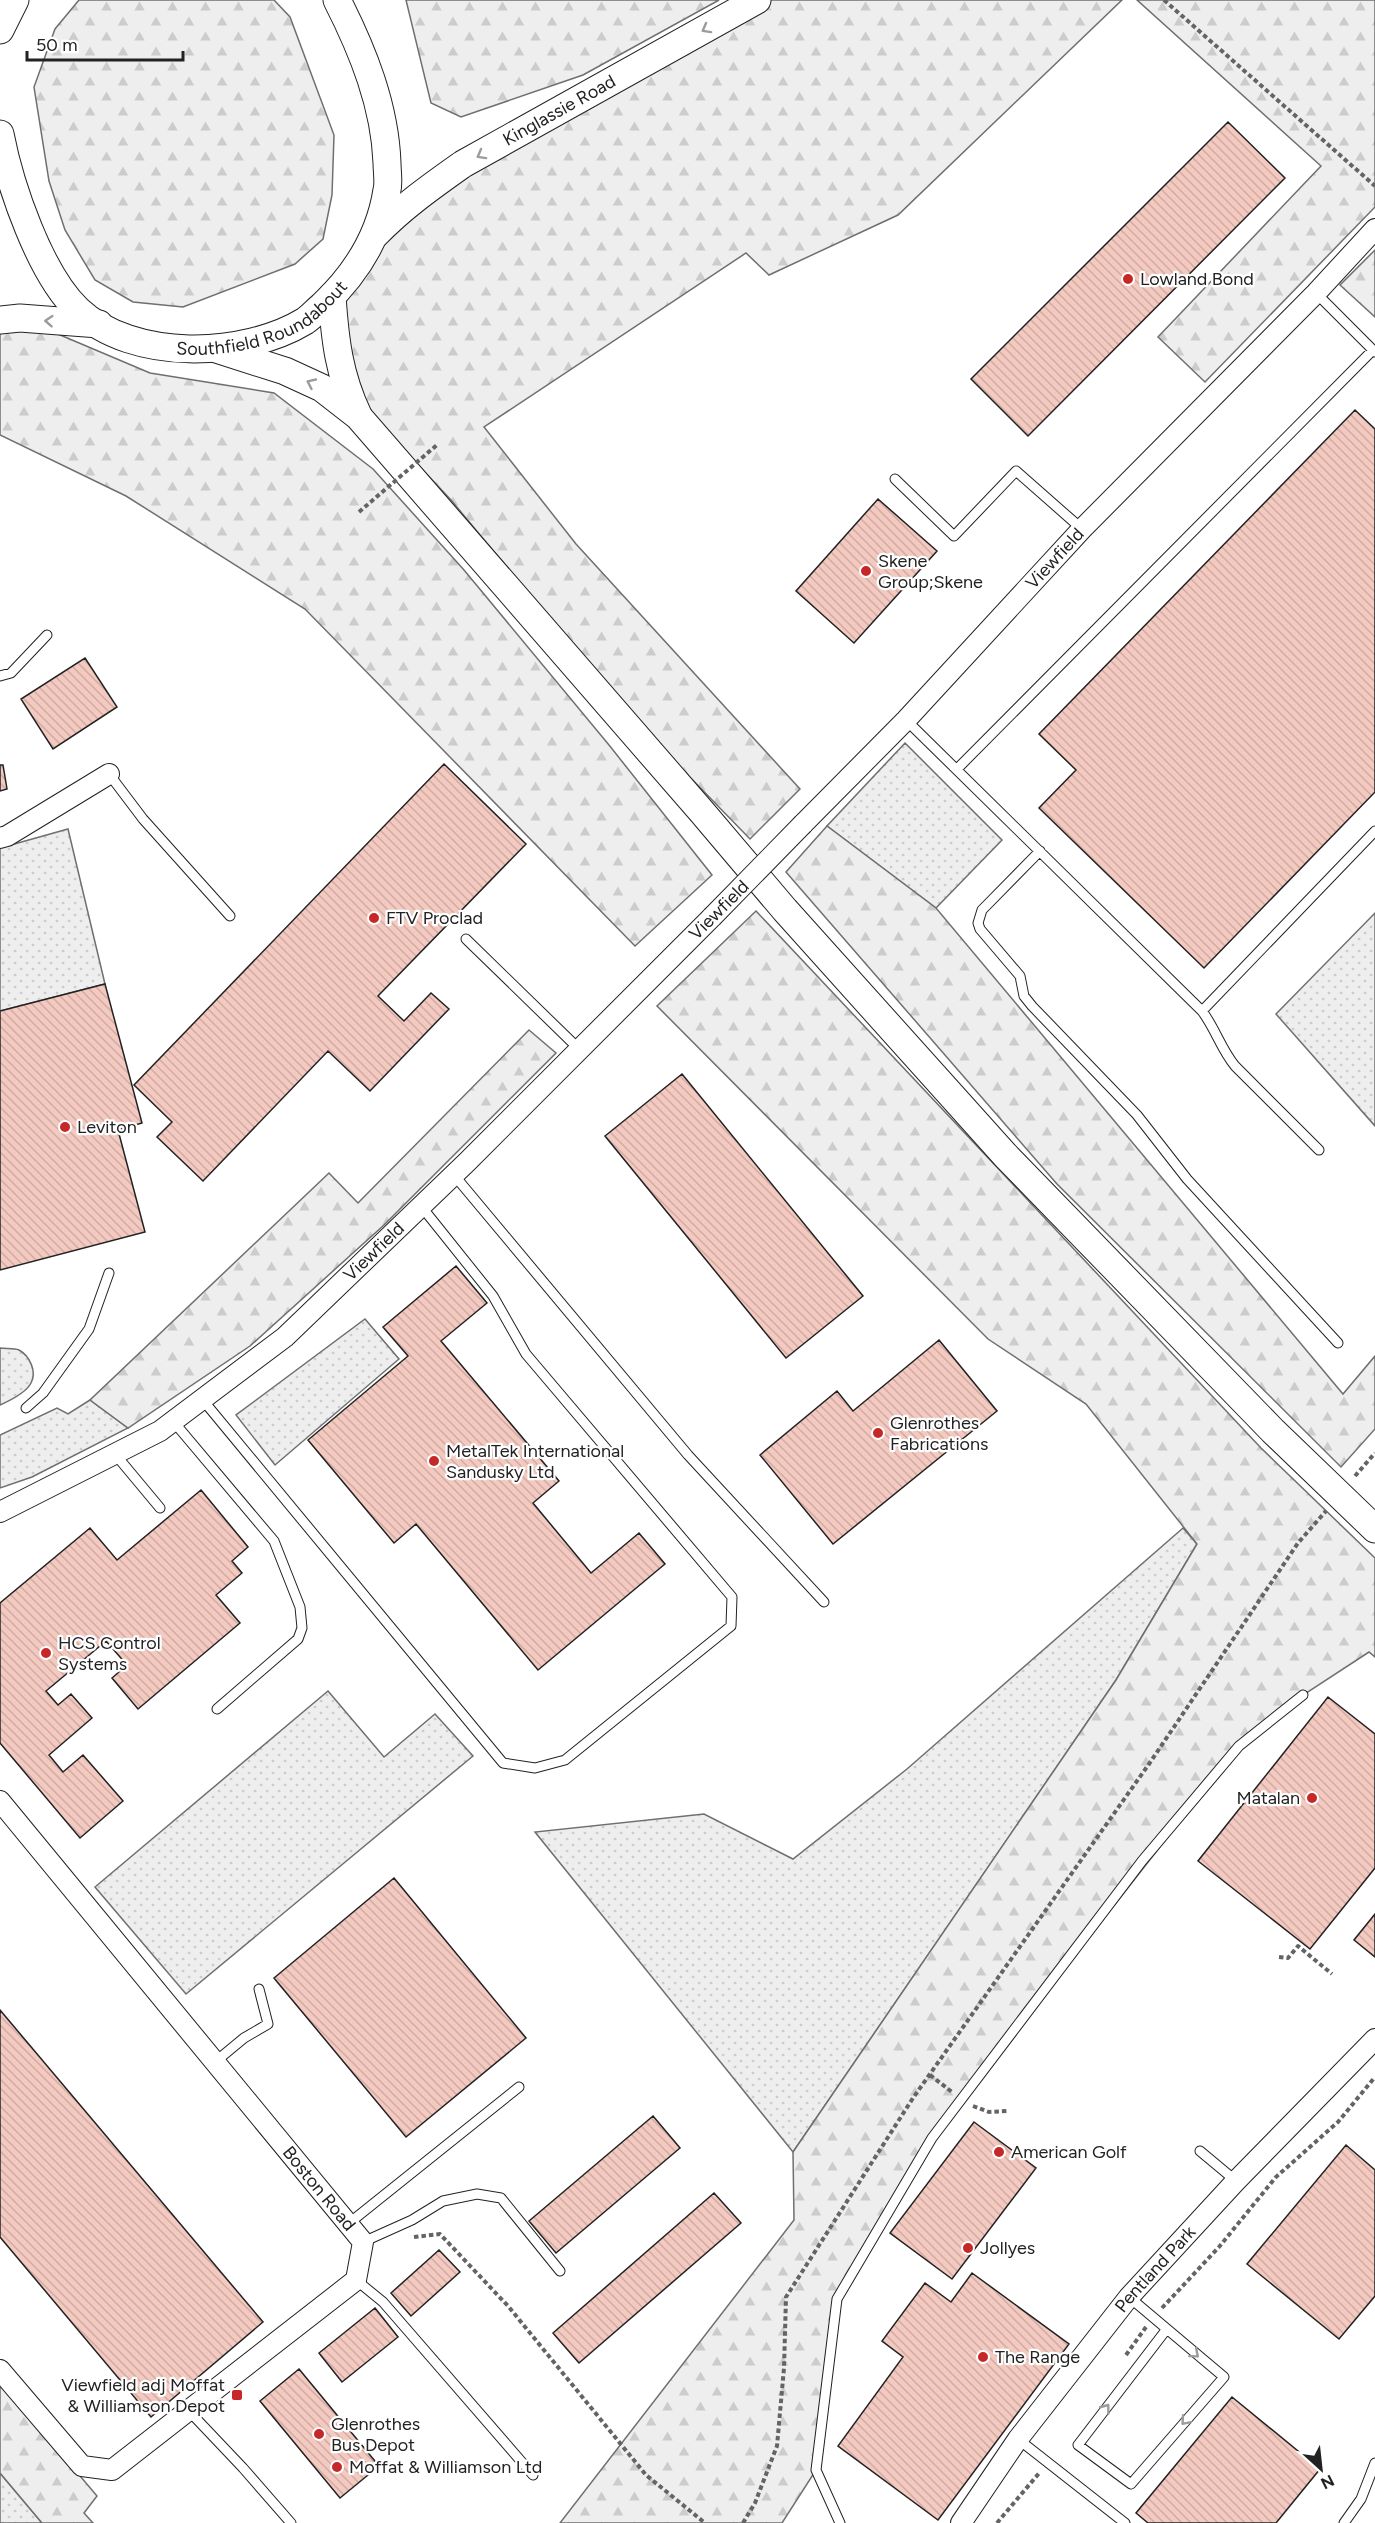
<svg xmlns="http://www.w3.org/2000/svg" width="1375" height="2523" font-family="Figtree,sans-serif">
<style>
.grass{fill:url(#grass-dots);stroke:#6f6f6f;stroke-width:1.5}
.forest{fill:url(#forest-firs);stroke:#6f6f6f;stroke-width:1.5}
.building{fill:url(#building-back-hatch);stroke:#222;stroke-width:1.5}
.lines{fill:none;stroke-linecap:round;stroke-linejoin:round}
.lane-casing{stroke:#222;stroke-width:11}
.street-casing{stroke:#222;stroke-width:22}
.secondary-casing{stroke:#222;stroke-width:29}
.path{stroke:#646464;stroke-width:4;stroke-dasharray:4.5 3;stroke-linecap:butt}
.lane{stroke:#fff;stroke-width:9}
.street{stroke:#fff;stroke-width:20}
.secondary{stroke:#fff;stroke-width:27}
.street-bridge-casing{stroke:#222;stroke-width:22;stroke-linecap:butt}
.path-bridge{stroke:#646464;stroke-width:4;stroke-dasharray:4.5 3;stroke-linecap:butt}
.street-bridge{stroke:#fff;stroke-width:20}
.oneway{stroke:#9c9c9c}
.poi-dot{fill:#c62828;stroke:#fff;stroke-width:2}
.labels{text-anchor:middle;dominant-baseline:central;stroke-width:4.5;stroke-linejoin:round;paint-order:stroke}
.street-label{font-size:18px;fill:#222;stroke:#fff}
.poi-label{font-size:18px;fill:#222;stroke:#fff;text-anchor:start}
</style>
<defs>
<pattern id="grass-dots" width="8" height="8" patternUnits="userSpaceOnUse" patternTransform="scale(1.5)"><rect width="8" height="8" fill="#eee"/><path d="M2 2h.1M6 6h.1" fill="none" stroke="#ccc" stroke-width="1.8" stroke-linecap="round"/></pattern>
<pattern id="forest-firs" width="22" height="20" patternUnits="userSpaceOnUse" patternTransform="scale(1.5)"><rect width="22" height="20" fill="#eee"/><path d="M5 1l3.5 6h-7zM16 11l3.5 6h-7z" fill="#ccc"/></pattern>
<pattern id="building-back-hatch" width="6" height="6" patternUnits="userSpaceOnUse" patternTransform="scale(1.5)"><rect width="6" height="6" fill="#f3c9c0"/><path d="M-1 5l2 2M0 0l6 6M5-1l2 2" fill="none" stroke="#d0aca5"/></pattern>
</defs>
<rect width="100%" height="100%" fill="#fff"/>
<path class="grass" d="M905,743l97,97 -66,68 -109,-82z
M68,829l37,155 -105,27v-163z
M1375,913v213l-99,-112z
M365,1319l34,40 -124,106 -39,-50z
M0,1348c5,1 14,0 19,2 11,6 18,22 12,33 -5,10 -22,18 -31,22z
M90,1400l38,28 -96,49 -32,11v-53l57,-27 11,6z
M1183,1528l14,16 -81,136 -323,472 -258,-320 169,-18 89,45 114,-90z
M328,1691l56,66 51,-43 38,42 -287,238 -91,-107z
M0,2473l42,50h-42z"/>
<path class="forest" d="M79,0h195l16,17 44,118 -2,60 -9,44 -28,25 -112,43 -50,-5 -38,-22 -30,-50 -16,-49 -15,-94 21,-58z
M406,0h313l-136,75 -122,42 -30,-14z
M757,0h365l-224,215 -129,60 -23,-22 -262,174 92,117 224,245 -50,50 -69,-71 -132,-150 -98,-118 -58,-62 -35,-22 -24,-86 25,-65 35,-49z
M1137,0h238v207l-170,175 -47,-45 163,-171z
M1375,250v67l-35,-32z
M20,318l130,55 124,20 99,76 91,101 145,175 103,130 -77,71 -330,-337 -179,-113 -126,-61v-115z
M827,826l109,82 407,486 32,-38v73l-34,38 -284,-283 -271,-312z
M756,911l505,537 114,110v99l-6,-5 -66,43 -64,51 -307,392 -95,161 -21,171 -34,53h-222l234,-303 -1,-68 323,-472 81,-136 -111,-140 -98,-65 -331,-333z
M529,1030l27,23 -172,172 -134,121 -122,82 -38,-28 239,-227 29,30z
M0,2381l97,115 -13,17 9,10h-51l-42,-50z"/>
<path class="building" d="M1228,122l57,56 -257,258 -57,-57z
M1355,410l20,19v363l-171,176 -165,-160 37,-38 -37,-36z
M878,499l59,52 -83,92 -58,-52z
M85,658l32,49 -64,42 -32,-50z
M444,764l82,80 -148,152 26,25 27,-28 18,16 -79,82 -42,-40 -125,130 -46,-44 15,-15 -38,-37z
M0,765h3l4,24 -7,2z
M105,984l37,139 -24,7 27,102 -145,38v-259z
M682,1074l181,222 -77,62 -181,-222z
M456,1266l31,37 -46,38 118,140 -26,22 58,70 48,-40 26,31 -127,106 -122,-146 -22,19 -86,-103 100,-84 -25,-29z
M939,1340l58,71 -164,133 -73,-89 77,-64 16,20z
M201,1490l47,57 -16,14 10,12 -26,22 24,28 -102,86 -26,-31 15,-13 -21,-24 -60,50 12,14 13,-11 21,24 -43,37 14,17 20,-17 40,46 -43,37 -80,-95v-140l90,-75 27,32z
M1328,1697l47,37v134l-65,81 -112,-88z
M394,1878l132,160 -120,99 -132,-159z
M1375,1914v43l-21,-17z
M0,2010l263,312 -112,95 -151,-180z
M653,2116l27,32 -124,105 -27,-32z
M974,2122l62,46 -84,111 -62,-46z
M1346,2145l29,25v126l-36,43 -92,-75z
M714,2193l27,30 -162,140 -26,-30z
M439,2250l21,22 -49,44 -20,-23z
M972,2273l97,71 -131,176 -100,-74 65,-89 -21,-16 43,-58 26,19z
M375,2308l23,29 -56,45 -23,-29z
M299,2369l80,97 -39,32 -80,-97z
M1232,2397l88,72 -44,54h-128l-12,-10z"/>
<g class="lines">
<g class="lane-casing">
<path id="lane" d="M1316,293l59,59
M895,479l59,57 62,-65 66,58
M0,676l11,-3 36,-38
M906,720l296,291c13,17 19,38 33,55l84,84
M957,769l416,-419
M109,774l34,45 87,97
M1040,851l-58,59 -4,13 2,6 40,47 4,20 8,10 105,109 50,64 151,164
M466,939l114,111
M1202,1011l173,-180
M454,1175l234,280 136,147
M202,1399l301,364 32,5 30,-8 166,-134 1,-29 -206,-243 -33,-58 -72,-90
M26,1408l17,-15 46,-64 20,-56
M173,1421l101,120 26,66 2,21 -4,11 -81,70
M115,1454l45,54
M215,2062l29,-24 24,-14 -9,-35
M1200,2151l36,30
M348,2224l171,-137
M363,2242l49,-22 31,-19 34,-7 24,4 59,73
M356,2280l27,22 150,173
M1129,2297l95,80 -93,107 -53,-39 88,-115
M188,2410l55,58 48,55
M1018,2439l107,84
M840,2523l-24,-53 21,-171 95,-161 210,-277 97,-115 64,-51
M1344,2523l17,-24 14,-36"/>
</g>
<g class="street-casing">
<g id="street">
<path id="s1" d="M803,824l103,-104 176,-191 234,-236 59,-64"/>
<path d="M0,838l7,-2 102,-62"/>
<path id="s2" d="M0,1512l160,-81 125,-94 182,-175 245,-245"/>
<path id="s3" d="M0,1801l363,441 -7,38 -244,190 -30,-4 -82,-96"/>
<path id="s4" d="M961,2523l57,-84 111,-142 107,-116 139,-142"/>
</g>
</g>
<g class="secondary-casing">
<g id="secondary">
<path d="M0,30l15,-30"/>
<path id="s5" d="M0,134c10,52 40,140 78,176 55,52 166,48 227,11 6,-4 11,-10 17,-15 33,-31 58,-70 65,-116 2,-8 0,-18 0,-27 -2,-57 -24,-112 -50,-163"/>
<path id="s6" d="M376,234c26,-27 56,-48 87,-70l294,-164"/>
<path d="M332,296c3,44 7,79 26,119"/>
<path d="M0,320l20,-2 79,6"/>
<path d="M216,349l69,22 37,17 36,28 344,396 83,98 220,245 268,276 102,98"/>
</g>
</g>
<path class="path" d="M1164,0l211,186
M1355,1476l20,-23
M1279,1957l9,1 10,-12 34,28
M930,2075l22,17
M973,2106l16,6 18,-1
M414,2237l26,-3 68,72 138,169 59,48
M1162,2308l57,-61 57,-70 62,-55 37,-45
M1126,2355l20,-28
M743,2523l12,-20 22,-57 7,-78 2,-71 127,-199 236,-334 149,-221 28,-32
M997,2523l43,-51"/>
<use href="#lane" class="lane"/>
<use href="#street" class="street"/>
<use href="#secondary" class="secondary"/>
<g class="street-bridge-casing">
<path id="street-bridge" d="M712,917l91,-93"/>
</g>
<path class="path-bridge" d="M359,512l79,-68"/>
<use href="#street-bridge" class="street-bridge"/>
</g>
<defs><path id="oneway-chevron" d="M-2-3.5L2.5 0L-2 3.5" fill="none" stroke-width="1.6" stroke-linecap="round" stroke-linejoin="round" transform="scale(1.5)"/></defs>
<g class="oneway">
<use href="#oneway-chevron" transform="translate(706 29) rotate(151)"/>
<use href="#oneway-chevron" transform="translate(481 155) rotate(151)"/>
<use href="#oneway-chevron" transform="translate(49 321) rotate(-176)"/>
<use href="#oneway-chevron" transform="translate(311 383) rotate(-155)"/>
<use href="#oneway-chevron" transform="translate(1195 2354) rotate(40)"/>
<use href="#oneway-chevron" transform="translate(1106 2408) rotate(-53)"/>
<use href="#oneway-chevron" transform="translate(1185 2421) rotate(131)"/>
</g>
<g class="poi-dot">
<circle cx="1128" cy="279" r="6"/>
<circle cx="866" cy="571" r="6"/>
<circle cx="374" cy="918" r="6"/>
<circle cx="65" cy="1127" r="6"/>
<circle cx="878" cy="1433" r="6"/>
<circle cx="434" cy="1461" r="6"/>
<circle cx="46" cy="1653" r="6"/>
<circle cx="1312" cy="1798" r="6"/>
<circle cx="999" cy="2152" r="6"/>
<circle cx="968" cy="2248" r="6"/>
<circle cx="983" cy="2357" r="6"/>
<rect x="231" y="2389" width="12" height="12" rx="3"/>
<circle cx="319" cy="2434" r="6"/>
<circle cx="337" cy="2467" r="6"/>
</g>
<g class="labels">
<g class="street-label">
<text stroke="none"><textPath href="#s6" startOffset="222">Kinglassie Road</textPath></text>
<text stroke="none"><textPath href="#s5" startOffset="396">Southfield Roundabout</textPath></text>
<text stroke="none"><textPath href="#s1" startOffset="366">Viewfield</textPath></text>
<text transform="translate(719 910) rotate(-45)">Viewfield</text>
<text stroke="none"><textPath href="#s2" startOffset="459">Viewfield</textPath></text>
<text stroke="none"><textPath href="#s3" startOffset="502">Boston Road</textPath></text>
<text stroke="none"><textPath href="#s4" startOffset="320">Pentland Park</textPath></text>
</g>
<g class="poi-label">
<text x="1140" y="279">Lowland Bond</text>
<text x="878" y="561">Skene<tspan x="878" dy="21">Group;Skene</tspan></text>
<text x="386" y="918">FTV Proclad</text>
<text x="77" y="1127">Leviton</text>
<text x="890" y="1423">Glenrothes<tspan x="890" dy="21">Fabrications</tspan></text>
<text x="446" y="1451">MetalTek International<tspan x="446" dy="21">Sandusky Ltd</tspan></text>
<text x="58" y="1643">HCS Control<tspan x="58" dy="21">Systems</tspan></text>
<text x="1300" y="1798" text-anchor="end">Matalan</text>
<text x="1011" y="2152">American Golf</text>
<text x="980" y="2248">Jollyes</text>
<text x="995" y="2357">The Range</text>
<text x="225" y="2385" text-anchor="end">Viewfield adj Moffat<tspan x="225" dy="21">&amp; Williamson Depot</tspan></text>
<text x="331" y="2424">Glenrothes<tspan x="331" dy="21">Bus Depot</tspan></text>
<text x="349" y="2467">Moffat &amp; Williamson Ltd</text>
</g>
</g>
<g transform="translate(1321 2469) rotate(153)" stroke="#ffffff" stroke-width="4.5" paint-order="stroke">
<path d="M0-4.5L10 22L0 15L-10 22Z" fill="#222222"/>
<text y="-9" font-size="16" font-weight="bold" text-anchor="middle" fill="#222222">N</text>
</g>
<path d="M27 51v9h156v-9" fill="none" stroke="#222222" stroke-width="3"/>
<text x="36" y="51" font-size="18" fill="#222222" stroke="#ffffff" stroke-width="4.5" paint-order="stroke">50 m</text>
</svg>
